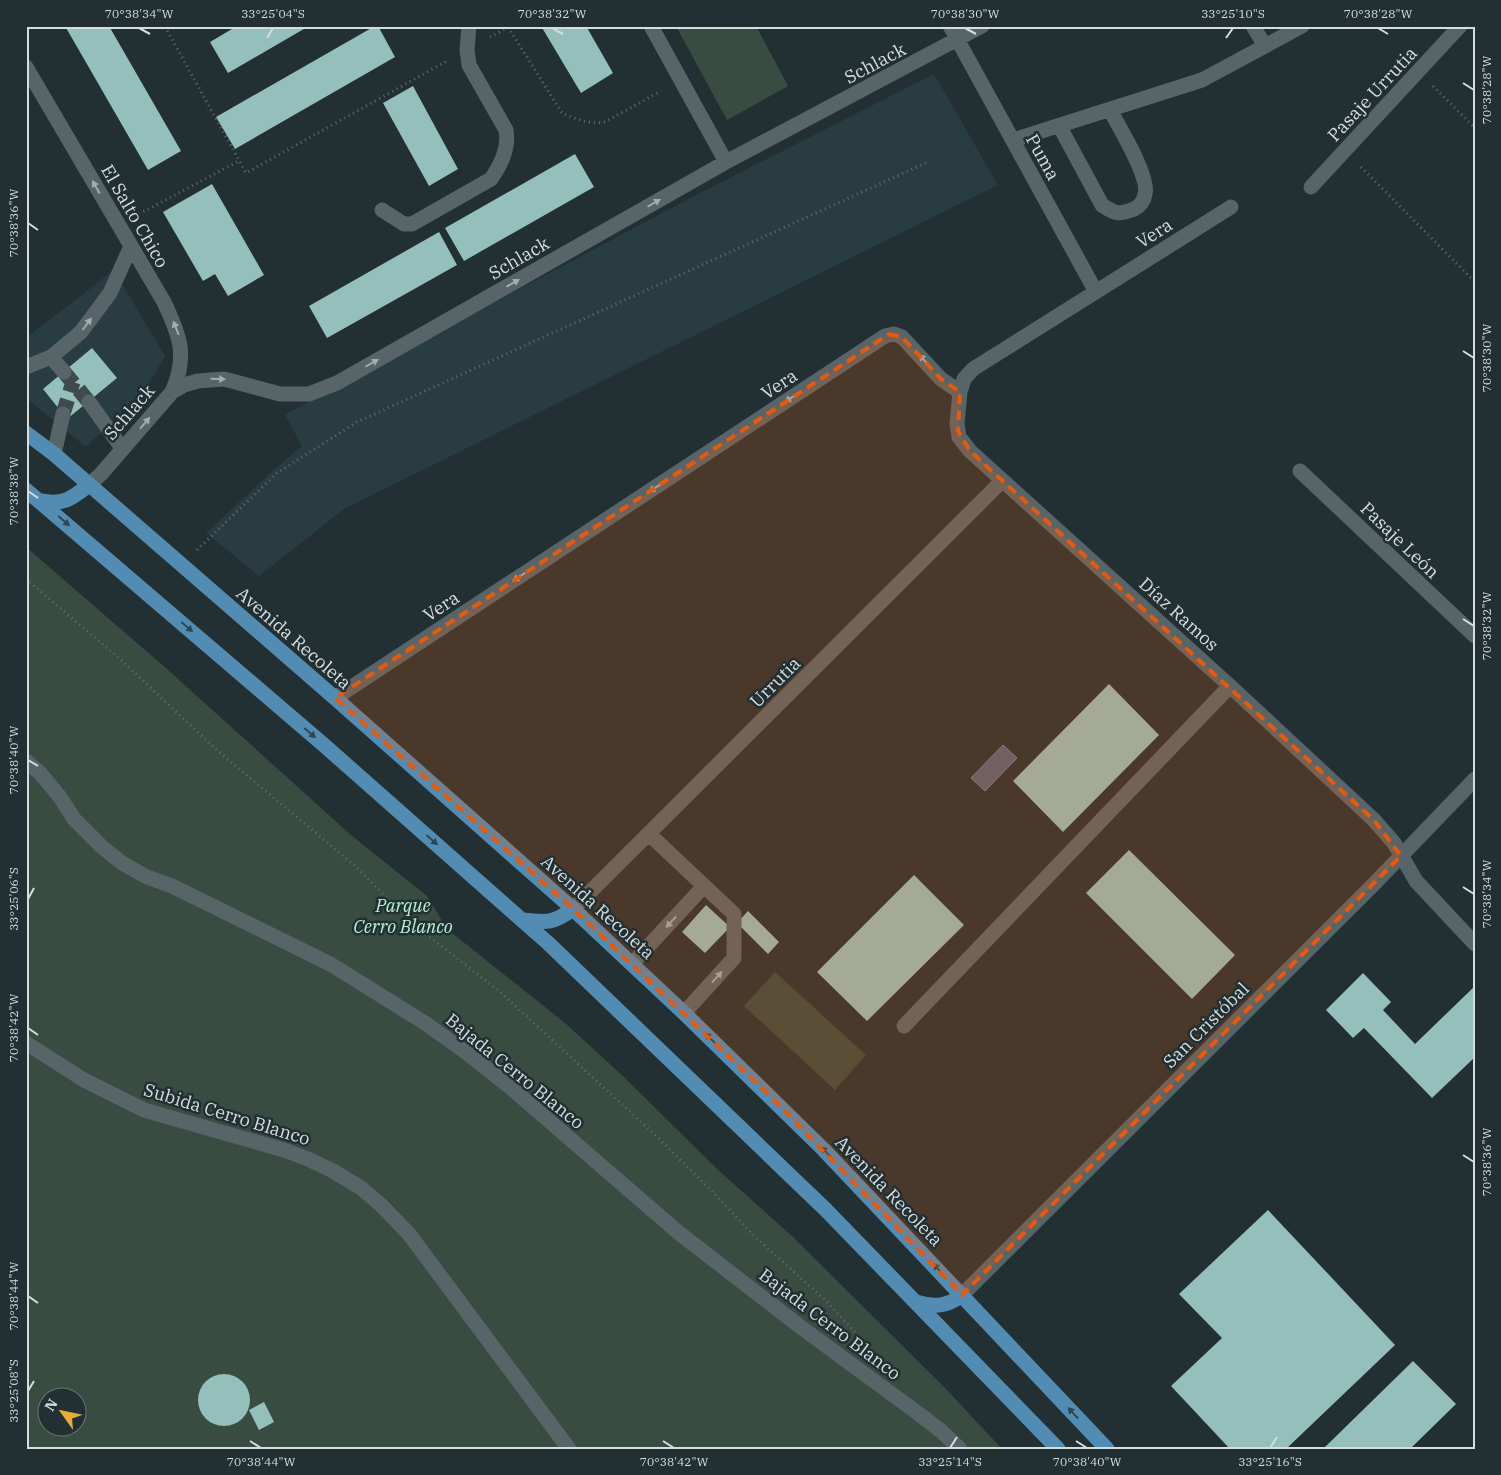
<svg xmlns="http://www.w3.org/2000/svg" width="1501" height="1475" font-family="'IBM Plex Serif',serif">
<style>
.built{fill:#293c42}
.green{fill:#384c41;fill-rule:evenodd}
.water{fill:#555f7a;stroke:#7b8598}
.building{fill:#94bfba}
.lines{fill:none;stroke-linecap:round;stroke-linejoin:round}
.minor-tunnel{stroke:#3e4a4d;stroke-width:15;stroke-dasharray:15 8;stroke-linecap:butt}
.path{stroke:#626d70;stroke-width:3;stroke-dasharray:1 4;stroke-linecap:butt}
.minor{stroke:#576569;stroke-width:15}
.major{stroke:#538cb3;stroke-width:15}
.oneway{fill:#a3adb0}
.oneway2{fill:#2f4753}
.marked{fill:#e8590c;fill-opacity:0.2;stroke:#e8590c;stroke-width:4;stroke-dasharray:10 6;stroke-linejoin:round}
.ticks{fill:none;stroke:#d5dddf;stroke-width:2}
.labels{text-anchor:middle;dominant-baseline:central;stroke-width:5;stroke-linejoin:round;paint-order:stroke}
.street-label{font-size:18px;fill:#d5dddf;stroke:#233033}
.park-label{font-size:18px;font-style:italic;fill:#b6f3d2;stroke:#233033}
.neatline{fill:none;stroke:#d5dddf;stroke-width:2}
.ticks-label{font-size:12px;text-anchor:middle;fill:#d5dddf}
</style>
<rect width="100%" height="100%" fill="#233033"/>
<path class="built" d="M934,74l64,111 -654,324 -85,67 -53,-43 72,-67 24,-20 -17,-31 33,-19 378,-201z
M114,270l51,86 -18,31 -61,60 -60,-49v-60z"/>
<path class="green" d="M676,26h80l32,60 -61,34z
M26,547l142,123 183,165 76,61 20,33 118,94 60,55 91,90 76,68 154,153 56,60h-976zM48,1398h30v30h-30z
M775,972l91,83 -31,35 -91,-84z"/>
<path class="water" d="M1003,745l14,13 -32,33 -14,-13z"/>
<path class="building" d="M65,26h44l72,125 -33,19z
M237,26h72l-81,47 -18,-31z
M375,26h3l17,31 -160,92 -19,-32z
M541,26h45l27,47 -32,20z
M413,86l45,83 -29,17 -46,-83z
M575,154l19,33 -130,74 -19,-33z
M212,184l52,91 -36,21 -13,-22 -12,7 -40,-69z
M439,232l18,33 -130,73 -18,-32z
M92,348l25,30 -50,41 -24,-30z
M1109,684l50,51 -96,97 -50,-51z
M1129,850l106,105 -43,44 -106,-106z
M914,875l50,50 -97,96 -50,-49z
M706,905l24,22 -25,26 -23,-21z
M748,911l31,31 -11,12 -31,-31z
M1363,973l28,29 -8,8 32,34 60,-58v71l-43,41 -68,-70 -11,10 -27,-28z
M1268,1210l127,135 -109,104h-56l-59,-63 51,-48 -43,-44z
M1413,1361l43,43 -46,45h-87z
M198 1400a26 26 0 1 1 52 0a26 26 0 1 1-52 0Z
M264,1402l10,20 -15,8 -10,-20z"/>
<g class="lines">
<path class="minor-tunnel" d="M64,372l25,30
M63,414l10,-32"/>
<path class="path" d="M168,26l-1,4 79,143 201,-112
M508,27l54,86c13,6 29,12 43,9l56,-31
M490,37l19,-10
M1433,86l42,42
M1361,167l114,115
M139,214l100,-53
M197,550l80,-77 80,-51 571,-260
M26,579l94,80 99,93 135,113 61,61 83,64 155,143 59,58 42,45 69,62 46,49"/>
<path class="minor" d="M651,26l75,136
M950,26l146,266
M1253,26l12,20
M26,67l138,235c16,34 24,54 8,90
M1060,127l42,78c13,9 17,10 32,4 6,-3 10,-8 11,-15 5,-17 -26,-67 -35,-84
M1013,140l189,-60 100,-54
M1311,187l149,-161
M1231,207l-258,162 -9,10 -4,13 -3,32 2,13 11,14 260,235 144,134 20,23 22,38 59,63
M382,210l22,14h8l79,-45c10,-14 18,-32 15,-49l-37,-65 -2,-15 2,-24
M51,357l13,15
M26,367l25,-10 30,-25 29,-39 21,-47
M89,402l33,46
M54,454l9,-40
M1300,471l175,165
M89,485l12,-11 71,-82 12,-7 14,-4 26,-2 56,15h29l28,-11 389,-221 256,-136
M335,698l550,-362 9,-2 8,3 39,42 19,13
M26,761l14,12 20,24 14,22 28,28 20,16 25,14 25,9 160,79 93,58 42,30 43,34 169,146 123,95 117,86 22,17 19,18
M649,834l85,80v44l-50,55
M573,909l429,-428
M632,964l72,-78
M904,1026l326,-340
M26,1043l58,37 60,30 140,40 24,9 25,12 28,17 20,17 28,29 160,215
M962,1295l412,-411 101,-105"/>
<path class="major" d="M26,433l28,21 281,244 238,211 111,104 140,137 283,299
M26,490l299,256 223,197 278,267 232,239
M41,501c23,4 30,-2 48,-16
M523,920c24,3 31,3 50,-11
M916,1302c18,5 31,5 46,-7"/>
</g>
<defs><path id="oneway-solid" d="M-6-.8H1V-3.2L6.5 0L1 3.2V.8H-6Z" transform="scale(1.25)"/></defs>
<g class="oneway">
<use href="#oneway-solid" transform="translate(96 187) rotate(-120)"/>
<use href="#oneway-solid" transform="translate(654 203) rotate(-30)"/>
<use href="#oneway-solid" transform="translate(513 283) rotate(-30)"/>
<use href="#oneway-solid" transform="translate(87 324) rotate(-53)"/>
<use href="#oneway-solid" transform="translate(176 328) rotate(-111)"/>
<use href="#oneway-solid" transform="translate(924 360) rotate(-133)"/>
<use href="#oneway-solid" transform="translate(372 363) rotate(-30)"/>
<use href="#oneway-solid" transform="translate(218 379) rotate(1)"/>
<use href="#oneway-solid" transform="translate(791 398) rotate(147)"/>
<use href="#oneway-solid" transform="translate(145 423) rotate(-49)"/>
<use href="#oneway-solid" transform="translate(655 488) rotate(147)"/>
<use href="#oneway-solid" transform="translate(519 577) rotate(147)"/>
<use href="#oneway-solid" transform="translate(671 922) rotate(133)"/>
<use href="#oneway-solid" transform="translate(717 977) rotate(-48)"/>
</g>
<g class="oneway2">
<use href="#oneway-solid" transform="translate(64 521) rotate(41)"/>
<use href="#oneway-solid" transform="translate(187 627) rotate(41)"/>
<use href="#oneway-solid" transform="translate(310 733) rotate(41)"/>
<use href="#oneway-solid" transform="translate(432 840) rotate(41)"/>
<use href="#oneway-solid" transform="translate(710 1038) rotate(-136)"/>
<use href="#oneway-solid" transform="translate(826 1152) rotate(-134)"/>
<use href="#oneway-solid" transform="translate(938 1269) rotate(-133)"/>
<use href="#oneway-solid" transform="translate(1073 1413) rotate(-133)"/>
</g>
<path class="marked" d="M889,334l13,3 39,42 19,13 -2,39 12,20 404,369 27,36 -439,439 -192,-199 -197,-187 -238,-211z"/>
<path class="ticks" d="M139,28l11,6M552,28l11,6M965,28l11,6M1378,28l10,6M267,38l6,-10M1226,38l7,-10M1463,83l11,7M28,223l10,7M1463,351l11,7M28,491l10,7M1463,619l11,7M28,760l10,6M1463,887l11,7M28,899l6,-11M28,1028l10,7M1463,1155l11,7M28,1296l10,7M28,1391l6,-10M250,1441l11,7M663,1441l11,7M1076,1441l11,7M950,1448l7,-11M1270,1448l7,-11"/>
<g class="labels">
<g class="street-label">
<text transform="translate(875 63) rotate(-28)">Schlack</text>
<text transform="translate(1372 94) rotate(-47)">Pasaje Urrutia</text>
<text transform="translate(1043 157) rotate(61)">Puma</text>
<text transform="translate(135 216) rotate(60)">El Salto Chico</text>
<text transform="translate(1154 233) rotate(-32)">Vera</text>
<text transform="translate(519 258) rotate(-30)">Schlack</text>
<text transform="translate(779 384) rotate(-33)">Vera</text>
<text transform="translate(129 412) rotate(-49)">Schlack</text>
<text transform="translate(1400 540) rotate(44)">Pasaje León</text>
<text transform="translate(441 606) rotate(-33)">Vera</text>
<text transform="translate(1179 614) rotate(42)">Díaz Ramos</text>
<text transform="translate(294 638) rotate(41)">Avenida Recoleta</text>
<text transform="translate(775 682) rotate(-45)">Urrutia</text>
<text transform="translate(598 907) rotate(42)">Avenida Recoleta</text>
<text transform="translate(1206 1025) rotate(-45)">San Cristóbal</text>
<text transform="translate(515 1071) rotate(39)">Bajada Cerro Blanco</text>
<text transform="translate(227 1114) rotate(17)">Subida Cerro Blanco</text>
<text transform="translate(889 1191) rotate(46)">Avenida Recoleta</text>
<text transform="translate(830 1324) rotate(37)">Bajada Cerro Blanco</text>
</g>
<g class="park-label">
<text x="403" y="905">Parque<tspan x="403" dy="21">Cerro Blanco</tspan></text>
</g>
</g>
<rect width="1501" height="1475" fill="none" stroke="#233033" stroke-width="55"/>
<g transform="translate(62 1412) rotate(303)"><circle r="24" fill="#233033" stroke="#6a7578"/>
<path d="M0-4L9 19L0 12L-9 19Z" fill="#e8ab37"/>
<text y="-8" font-size="14" font-weight="bold" text-anchor="middle" fill="#d5dddf">N</text>
</g>
<rect x="28" y="28" width="1446" height="1420" class="neatline"/>
<g class="ticks-label">
<text x="139" y="18">70°38'34"W</text>
<text x="273" y="18">33°25'04"S</text>
<text x="552" y="18">70°38'32"W</text>
<text x="965" y="18">70°38'30"W</text>
<text x="1233" y="18">33°25'10"S</text>
<text x="1378" y="18">70°38'28"W</text>
<text transform="translate(1487 90) rotate(-90)" y="4">70°38'28"W</text>
<text transform="translate(14 223) rotate(-90)" y="4">70°38'36"W</text>
<text transform="translate(1487 358) rotate(-90)" y="4">70°38'30"W</text>
<text transform="translate(14 491) rotate(-90)" y="4">70°38'38"W</text>
<text transform="translate(1487 626) rotate(-90)" y="4">70°38'32"W</text>
<text transform="translate(14 760) rotate(-90)" y="4">70°38'40"W</text>
<text transform="translate(1487 894) rotate(-90)" y="4">70°38'34"W</text>
<text transform="translate(14 899) rotate(-90)" y="4">33°25'06"S</text>
<text transform="translate(14 1028) rotate(-90)" y="4">70°38'42"W</text>
<text transform="translate(1487 1162) rotate(-90)" y="4">70°38'36"W</text>
<text transform="translate(14 1296) rotate(-90)" y="4">70°38'44"W</text>
<text transform="translate(14 1391) rotate(-90)" y="4">33°25'08"S</text>
<text x="261" y="1466">70°38'44"W</text>
<text x="674" y="1466">70°38'42"W</text>
<text x="950" y="1466">33°25'14"S</text>
<text x="1087" y="1466">70°38'40"W</text>
<text x="1270" y="1466">33°25'16"S</text>
</g>
</svg>
